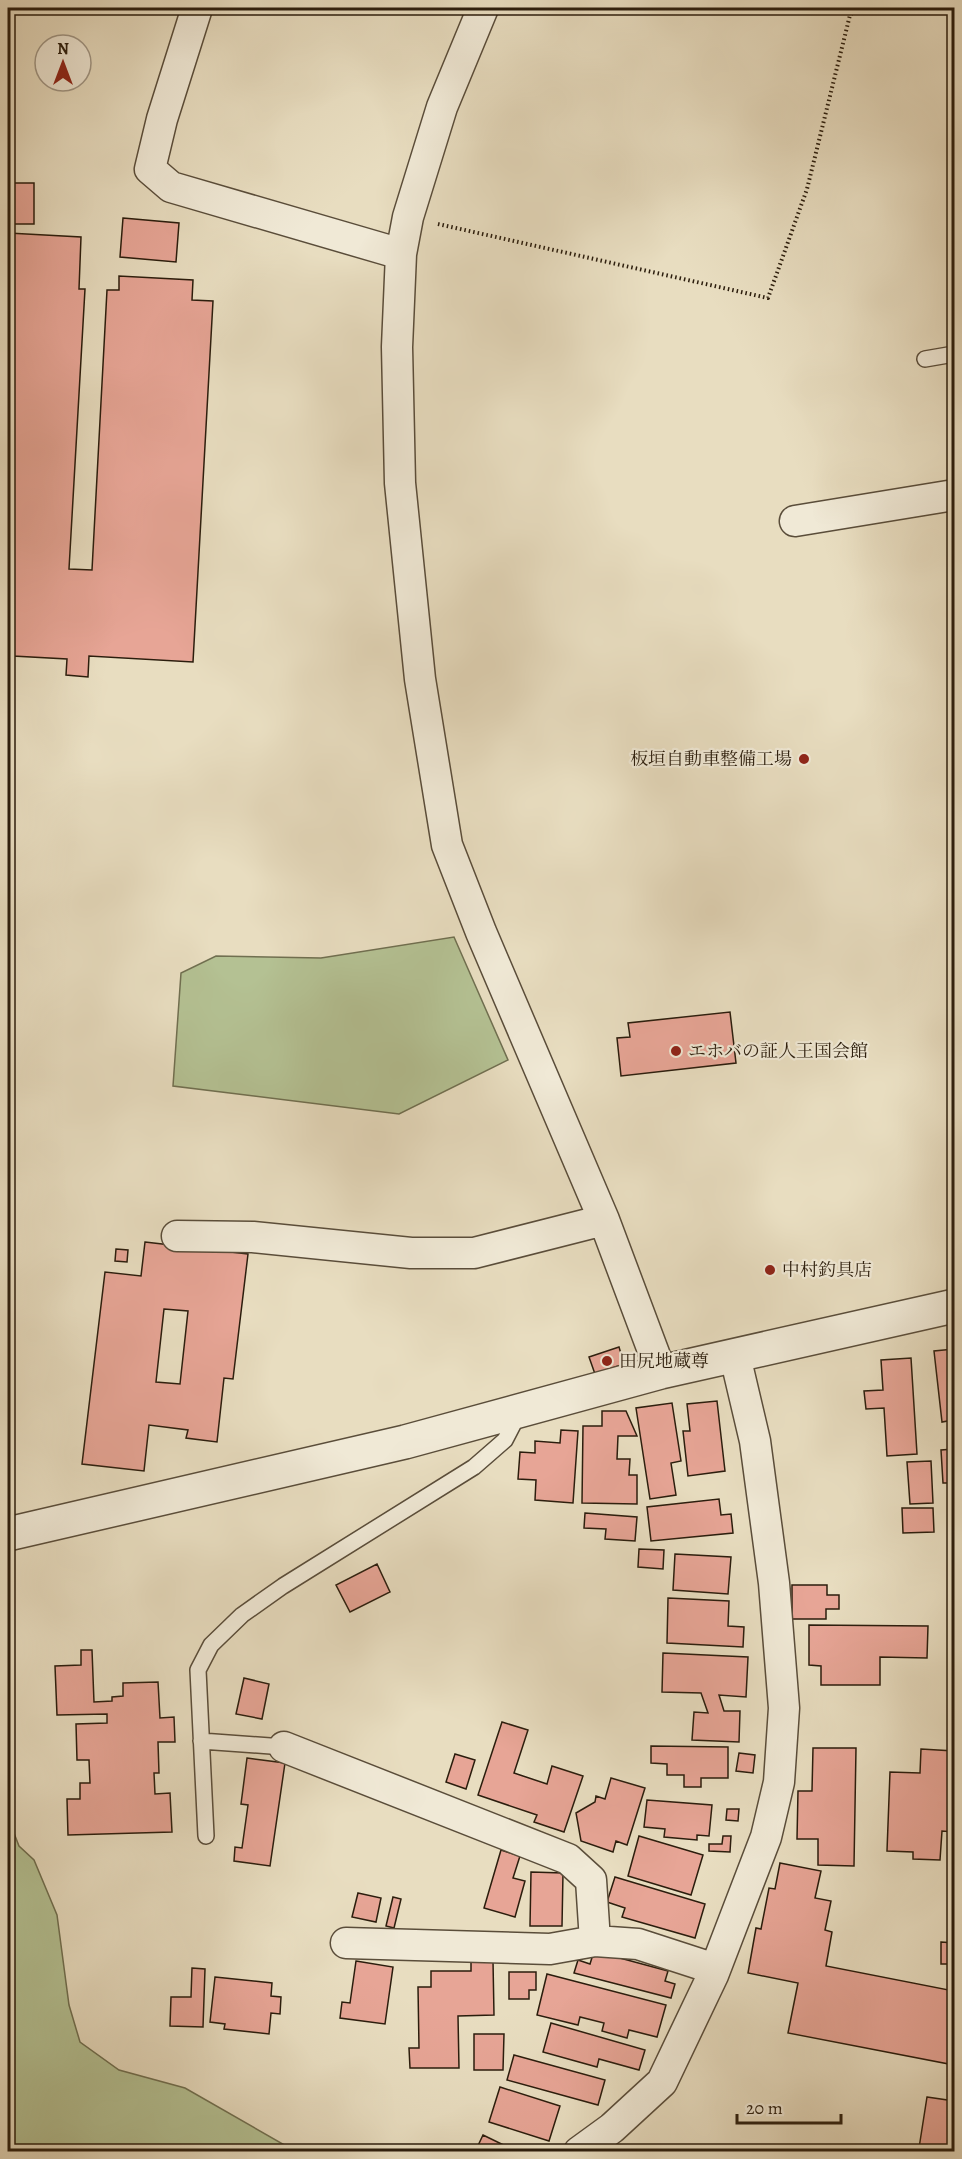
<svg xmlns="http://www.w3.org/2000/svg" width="962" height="2159" font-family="Alegreya,'Noto Serif JP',serif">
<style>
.green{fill:#b4c193;stroke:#706f50;stroke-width:1.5}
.building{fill:#e7a596;stroke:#2b1d0d;stroke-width:1.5;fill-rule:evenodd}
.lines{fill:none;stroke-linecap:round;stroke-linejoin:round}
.service-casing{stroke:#5a4d3a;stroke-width:18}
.minor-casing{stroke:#5a4d3a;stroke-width:33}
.tertiary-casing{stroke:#5a4d3a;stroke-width:36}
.path{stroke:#2b1d0d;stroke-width:4;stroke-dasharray:1.5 3;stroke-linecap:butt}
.service{stroke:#f0e9d6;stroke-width:15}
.minor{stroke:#f0e9d6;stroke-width:30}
.tertiary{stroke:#f0e9d6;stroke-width:33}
.poi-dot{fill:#8f2418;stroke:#f0e9d6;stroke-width:2}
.labels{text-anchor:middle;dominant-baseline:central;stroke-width:4.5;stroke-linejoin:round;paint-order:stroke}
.poi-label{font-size:18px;fill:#2b1d0d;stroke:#f0e9d6;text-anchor:start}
</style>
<rect width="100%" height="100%" fill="#e8ddc0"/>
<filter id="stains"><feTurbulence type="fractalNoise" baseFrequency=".00333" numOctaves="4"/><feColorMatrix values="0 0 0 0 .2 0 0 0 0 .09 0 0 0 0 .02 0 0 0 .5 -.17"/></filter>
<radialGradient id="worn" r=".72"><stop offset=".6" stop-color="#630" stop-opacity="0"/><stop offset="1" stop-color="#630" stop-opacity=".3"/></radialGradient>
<path class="green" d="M454,937l54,123 -109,54 -226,-28 8,-113 35,-17 105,2z
M8,1800l4,28 7,18 15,14 23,55 12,90 11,37 39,28 66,18 110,63h-287z"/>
<path class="building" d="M8,183h26v41h-26z
M123,218l56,5 -3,39 -56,-5z
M8,233l73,4 -2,52h6l-16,280 23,1 15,-280h12v-14l74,4 -1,20 21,1 -20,361 -104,-6 -1,21 -22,-2 1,-16 -54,-3 1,-28 -6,-1z
M730,1012l6,51 -115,13 -4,-38 13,-1 -2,-14z
M145,1242l103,12 -15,125 -9,-1 -7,64 -31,-4 2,-8 -39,-5 -5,46 -62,-7 23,-192 36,4zM164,1309l24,2 -8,73 -24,-2z
M116,1249l12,1 -1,12 -12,-1z
M619,1347l5,17 -29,10 -6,-17z
M954,1349v81l-1,-10 -11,2 -8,-71z
M911,1358l6,96 -30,2 -3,-48 -18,1 -2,-18 19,-1 -2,-30z
M717,1401l8,70 -37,5 -5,-45h7l-3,-27z
M672,1403l9,58 -10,2 5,32 -26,4 -14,-91z
M602,1411h24l11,25h-19l-1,23h13l-1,16h8v29l-55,-1 1,-77h19z
M561,1430l17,1 -5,72 -38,-3 1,-20 -18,-1 2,-27 15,1v-12l25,2z
M954,1449v34h-11l-2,-33z
M931,1461l2,42 -23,1 -3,-42z
M719,1499l2,16 10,-1 2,19 -82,8 -4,-34z
M902,1508h31l1,24 -31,1z
M585,1513l52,4 -2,24 -30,-2 1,-10 -22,-1z
M639,1549l25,1 -1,19 -25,-2z
M675,1554l56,3 -3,37 -55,-4z
M377,1564l13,28 -40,20 -14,-27z
M792,1585h35v10h12v14h-13v10h-34z
M668,1598l61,3 -1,25 16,1 -1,20 -76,-4z
M809,1625l119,1 -1,32 -47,-1v28h-59v-19l-12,-1z
M81,1650h11l2,52 18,-1v-4l11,-1v-13l35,-1 2,36 14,-1 1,25h-17l1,31h-5l1,21 15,-1 2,39 -104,3 -1,-36h13v-16h10l-1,-23h-12l-1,-36 31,-1v-9l-50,1 -2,-49 26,-1z
M663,1653l85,4 -2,40 -27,-2 5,16h16l-1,31 -47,-2 2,-28 14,1 -7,-20 -39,-1z
M244,1678l25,6 -7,35 -26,-5z
M502,1722l26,8 -14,43 33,11 5,-18 31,10 -19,56 -30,-10 3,-7 -59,-20z
M651,1746l77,1v31h-27v9h-17v-12h-17v-11l-16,-1z
M813,1748h43l-2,118 -36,-1v-26h-21l1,-48h14z
M921,1749l33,2v81l-12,-1 -2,29 -27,-1v-7l-26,-1 3,-79 30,1z
M739,1753l16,2 -2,18 -17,-2z
M455,1754l20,6 -9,29 -20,-7z
M247,1758l38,5 -15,103 -36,-5 1,-14 7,1 6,-43 -7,-1z
M611,1778l34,10 -18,57 -11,-4 -3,11 -32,-11 -5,-28 19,-11 1,-6 9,3z
M647,1800l65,5 -3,31 -12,-1v5l-33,-3 1,-8 -21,-2z
M727,1809h12l-1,12 -12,-1z
M639,1836l64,19 -12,40 -63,-19z
M723,1836h8l-1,16 -21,-1v-7h13z
M501,1850l19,6 -7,22 12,3 -10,36 -31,-9z
M780,1863l41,8 -6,27 16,3 -6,29 7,2 -6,34 128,25v74l-166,-32 10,-50 -50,-10 8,-45 5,1 8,-41 6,1z
M531,1872l32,1 -1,53h-32z
M615,1877l90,27 -10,34 -73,-21 3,-9 -18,-6z
M358,1893l23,5 -5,24 -24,-5z
M393,1897l8,2 -7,29 -8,-2z
M941,1942l13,1v21h-13z
M594,1951l74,20 -3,10 10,3 -4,14 -97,-25 4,-13 12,4z
M356,1961l37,6 -8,57 -45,-6 2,-16 8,1z
M471,1961h22l1,54 -36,1 1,52h-49l-1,-20h10l-1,-61h13v-16h40z
M192,1968l13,1 -2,58 -33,-1 1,-29h20z
M509,1972h27v18h-7v9h-20z
M547,1974l119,31 -9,32 -28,-7 -2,8 -25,-7 2,-8 -24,-6 -2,8 -41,-10z
M215,1977l57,6 -1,13 10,1 -1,17 -9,-1 -2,21 -45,-5 1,-5 -15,-2z
M551,2023l94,27 -6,20 -40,-11 -2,8 -54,-15z
M474,2034h30l-1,36h-29z
M514,2055l91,25 -7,25 -91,-25z
M500,2087l60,19 -11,35 -60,-19z
M927,2097l27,4v51l-35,-4z
M483,2135l33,16 -1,1h-40z"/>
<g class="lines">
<g class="service-casing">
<path id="service" d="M925,359l29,-5
M201,1741l83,6
M206,1836l-8,-166 13,-25 31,-30 41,-29 191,-119 31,-27 14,-27"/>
</g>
<g class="minor-casing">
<path id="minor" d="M197,8l-35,111 -12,50 21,18 230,67
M483,8l-41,99 -34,110 -7,37 -4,93 3,136 20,196 27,166 34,87 123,288 57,152
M795,521l159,-26
M177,1236l76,1 158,16h63l130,-33
M284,1747l284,112 23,21 4,61
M346,1943l204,6 45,-8 43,3 77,25
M579,2152l33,-24 50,-46 51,-107 53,-138 13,-55 5,-74 -10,-125 -19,-142 -20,-85"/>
</g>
<g class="tertiary-casing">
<path id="tertiary" d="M8,1534l397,-92 256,-70 293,-66"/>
</g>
<path class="path" d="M438,224l330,74 39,-109 43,-174 9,-7"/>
<use href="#service" class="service"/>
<use href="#minor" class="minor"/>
<use href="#tertiary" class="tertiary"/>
</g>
<g class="poi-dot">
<circle cx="804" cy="759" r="6"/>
<circle cx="676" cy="1051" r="6"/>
<circle cx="770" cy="1270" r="6"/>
<circle cx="607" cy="1361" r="6"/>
</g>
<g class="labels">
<g class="poi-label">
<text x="792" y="759" text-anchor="end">板垣自動車整備工場</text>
<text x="688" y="1051">エホバの証人王国会館</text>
<text x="782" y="1270">中村釣具店</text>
<text x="619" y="1361">田尻地蔵尊</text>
</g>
</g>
<rect width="962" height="2159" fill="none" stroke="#e8ddc0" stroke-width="30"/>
<rect x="9" y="9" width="944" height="2141" fill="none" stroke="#2b1d0d" stroke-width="3"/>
<rect x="15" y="15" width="932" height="2129" fill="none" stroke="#2b1d0d" stroke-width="1.5"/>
<g transform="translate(63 63)"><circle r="28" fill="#f0e9d6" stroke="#a19786" stroke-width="1.5"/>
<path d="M0-4.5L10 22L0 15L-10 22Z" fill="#8f2418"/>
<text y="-9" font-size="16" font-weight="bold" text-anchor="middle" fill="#2b1d0d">N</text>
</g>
<path d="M737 2114v9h104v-9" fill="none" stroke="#2b1d0d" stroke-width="3"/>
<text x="746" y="2114" font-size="18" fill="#2b1d0d" stroke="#f0e9d6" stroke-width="4.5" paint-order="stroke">20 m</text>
<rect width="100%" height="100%" filter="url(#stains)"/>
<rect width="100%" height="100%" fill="url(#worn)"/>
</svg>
